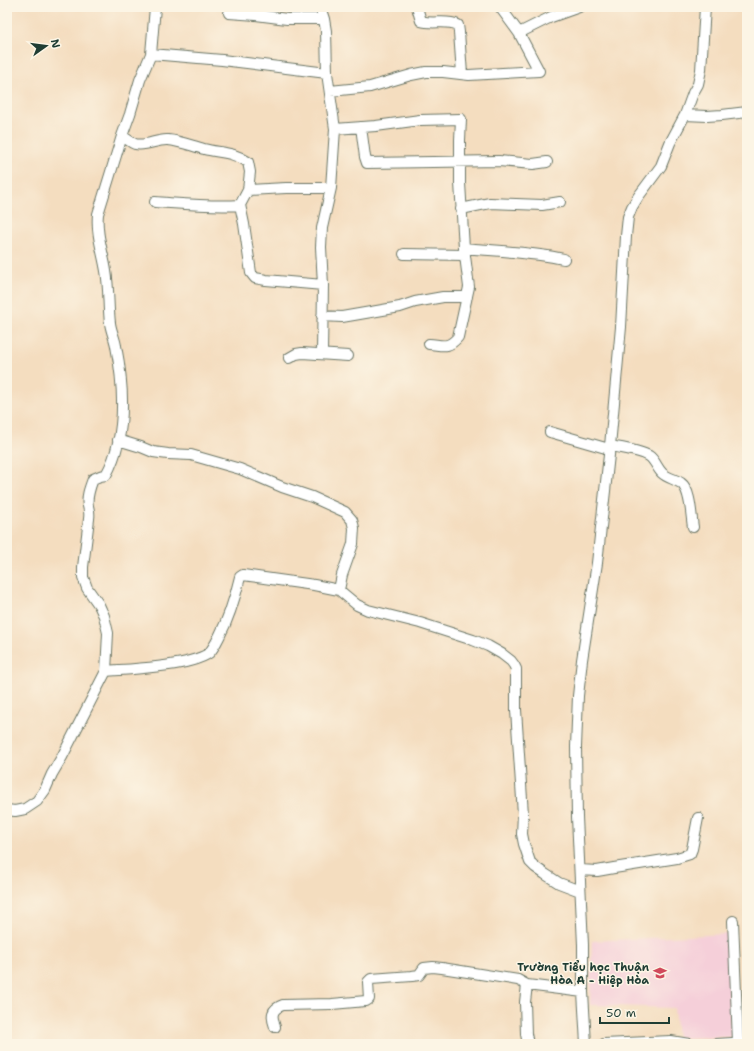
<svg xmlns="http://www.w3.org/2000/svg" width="754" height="1051" font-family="'Shantell Sans',sans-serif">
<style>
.built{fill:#f5cfd9}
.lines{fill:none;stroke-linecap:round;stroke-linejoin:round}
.minor-casing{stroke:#6a7565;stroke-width:12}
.minor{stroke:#fff;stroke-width:10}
.labels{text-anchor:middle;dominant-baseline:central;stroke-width:3;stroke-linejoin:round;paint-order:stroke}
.poi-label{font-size:11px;font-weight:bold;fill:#1f3d34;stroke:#fcf5e5;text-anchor:end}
</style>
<rect width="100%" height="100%" fill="#fcf5e5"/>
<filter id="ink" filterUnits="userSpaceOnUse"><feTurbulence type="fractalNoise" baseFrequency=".025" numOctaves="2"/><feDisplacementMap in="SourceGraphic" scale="8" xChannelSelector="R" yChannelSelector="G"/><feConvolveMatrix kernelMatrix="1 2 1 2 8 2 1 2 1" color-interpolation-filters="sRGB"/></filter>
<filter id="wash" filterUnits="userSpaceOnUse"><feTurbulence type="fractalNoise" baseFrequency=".012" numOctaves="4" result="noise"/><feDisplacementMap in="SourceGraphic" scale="16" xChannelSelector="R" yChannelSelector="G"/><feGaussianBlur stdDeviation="0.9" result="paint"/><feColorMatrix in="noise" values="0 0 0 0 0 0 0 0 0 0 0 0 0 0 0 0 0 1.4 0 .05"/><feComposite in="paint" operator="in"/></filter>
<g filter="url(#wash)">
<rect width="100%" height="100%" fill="#f4ddbf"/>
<path class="built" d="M727,934l5,103 -55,1 -3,-30 -84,-3 2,-64z"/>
</g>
<g filter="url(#ink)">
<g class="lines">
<g class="minor-casing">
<path id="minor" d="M320,7l4,12 2,12 1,42 8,56 -4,59 -9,40 -1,19 2,38 -1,69
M417,7l4,14c13,4 24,-2 37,4l1,7 3,42
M229,13l27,2 31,4h37
M519,33l32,-16 28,-10
M151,54l71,6 105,13
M330,91l40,-4 41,-12 15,-3h17l26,3 70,-4 -20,-38 -19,-26
M685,115l22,1 15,-1 25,-3
M361,127l4,30 2,6 132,-2 34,3 14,-2
M335,129l41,-3 44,-6 41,-1 -1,21v43l4,65 5,39 -11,50c-10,12 -15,8 -29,7
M122,136c4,2 8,6 13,8 11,3 22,-5 33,-4 12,1 24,6 36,9 16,4 30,3 44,13l2,10 -2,18 -8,15 4,19 7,49 4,5 11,2 57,5
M248,190l38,-2h45
M155,202c29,2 57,5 85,3
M461,209l29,-6 52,2 18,-3
M464,248c33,3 67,4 100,11
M404,254l61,1
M322,316l20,1 58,-10 15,-5 28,-5h24
M289,358l7,-4 6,-1 46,3
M550,432l59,17
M118,440l23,7 12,5 15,2 23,1 49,14 42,18 30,10 33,15 7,8 2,8 -1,16 -11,31 -3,15
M610,446c11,2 29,4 39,10 6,4 8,12 13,17 5,5 13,6 19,10 10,7 10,33 12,44
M106,671c27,-2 54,-3 80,-9 7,-2 17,-4 23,-9 4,-4 7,-10 10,-16 10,-19 16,-39 21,-60l3,-2 71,10 25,5 18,15 11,5 52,13 53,17 15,6 14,8 9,7 3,4 2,4v41l7,104 -1,20 2,10 6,18 5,5 10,7 14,9 21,8
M7,810l8,1 10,-2 12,-8 8,-11 7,-16 10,-17 44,-86 2,-38 -4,-17 -5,-11 -12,-17 -4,-11v-10l6,-48c1,-7 0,-8 -1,-13 -2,-9 2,-19 5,-27l7,-3 6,-1c21,-38 18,-88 10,-129 -1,-7 -5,-15 -6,-23 -2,-17 -1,-35 -4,-52 -3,-19 -10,-37 -8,-57l24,-78 8,-22 10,-34 11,-26 4,-47
M580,870l17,1 17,-3 63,-10 13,-4 2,-5 6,-31
M733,921l5,121
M527,985l-2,17 1,32 2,10
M275,1027c-4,-11 -4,-18 8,-22l49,-1 34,-3 3,-2 -1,-17 3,-3 41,-3 7,-1 5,-7 9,-1 9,1 76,12 9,5 56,7
M586,1044l-3,-52v-47l-6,-128 -1,-70 2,-51 4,-36 15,-97 13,-117 11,-119 5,-91 2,-19 4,-10 6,-10 23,-31 9,-23 15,-28 8,-22 5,-9 3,-14 4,-63
M604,1044l67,-3 18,3
M717,1044l30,-2"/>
</g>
<use href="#minor" class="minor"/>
</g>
</g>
<defs>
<g id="school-bare" transform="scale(1.08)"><path d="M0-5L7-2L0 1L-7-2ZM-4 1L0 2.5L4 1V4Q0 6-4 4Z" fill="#d1495b" stroke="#fcf5e5" stroke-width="2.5" paint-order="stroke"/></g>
</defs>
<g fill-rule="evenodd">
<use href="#school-bare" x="660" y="973"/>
</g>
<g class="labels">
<g class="poi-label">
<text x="649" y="967">Trường Tiểu học Thuận<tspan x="649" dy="13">Hòa A - Hiệp Hòa</tspan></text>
</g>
</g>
<rect width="754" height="1051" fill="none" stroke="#fcf5e5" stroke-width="24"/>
<g transform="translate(46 46) rotate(76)" stroke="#fcf5e5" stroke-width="3" paint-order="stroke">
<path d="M0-3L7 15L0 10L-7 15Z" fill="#1f3d34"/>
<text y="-6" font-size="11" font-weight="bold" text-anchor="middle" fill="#1f3d34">N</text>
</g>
<path d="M600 1017v6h69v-6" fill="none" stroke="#1f3d34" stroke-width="2"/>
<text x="606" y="1017" font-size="12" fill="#1f3d34" stroke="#fcf5e5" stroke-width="3" paint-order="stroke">50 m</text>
</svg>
